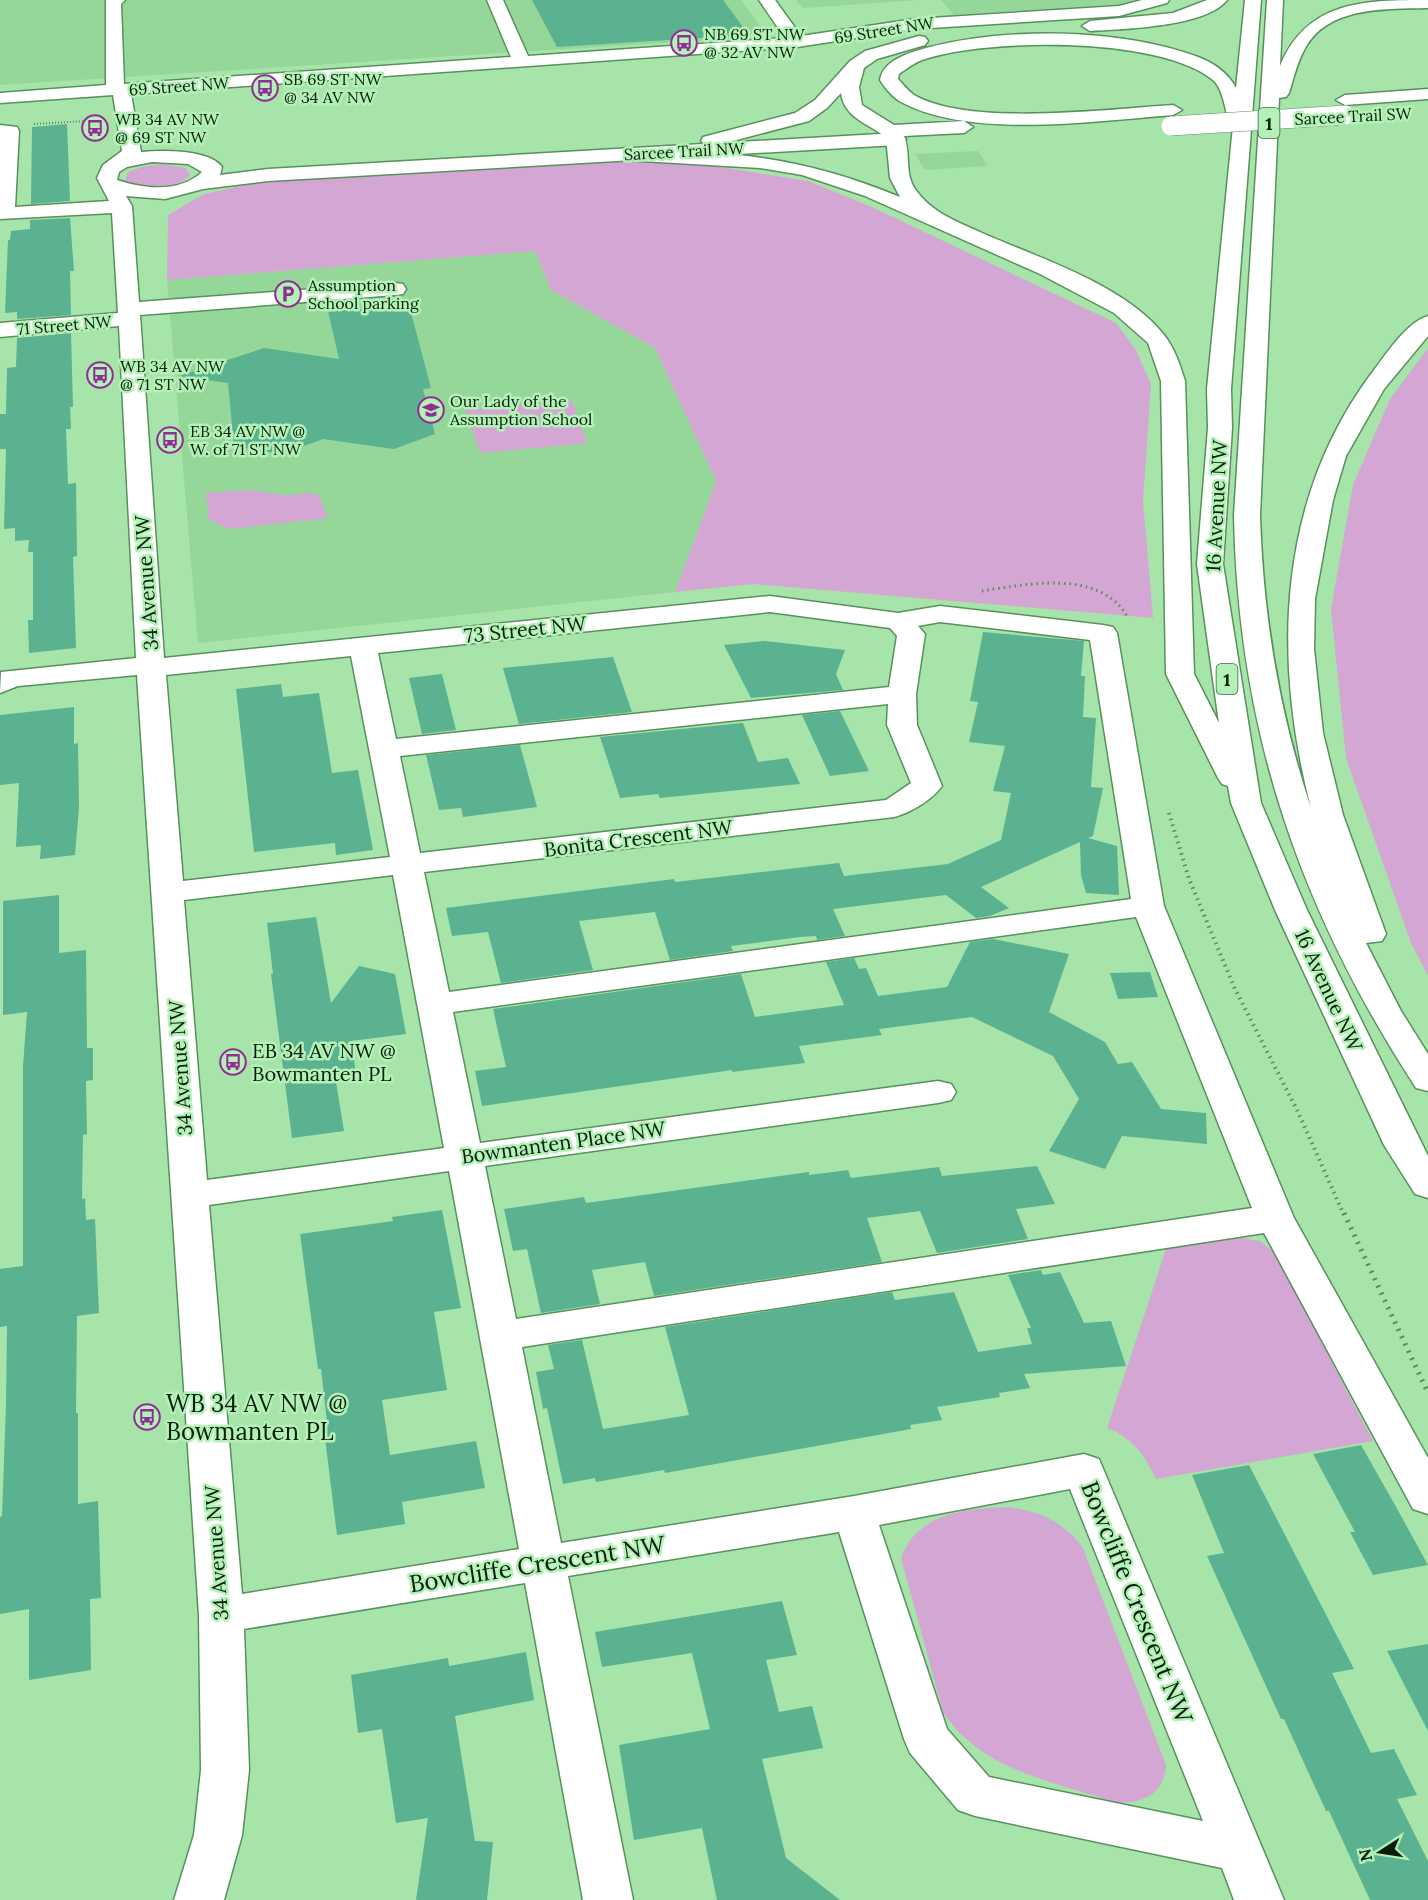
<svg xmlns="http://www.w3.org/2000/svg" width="1428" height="1900" font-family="Lora,serif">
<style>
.built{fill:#95d699}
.green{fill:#d4a6d4}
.building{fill:#5ab290}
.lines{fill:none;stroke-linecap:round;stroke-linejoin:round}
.minor-casing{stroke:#57915b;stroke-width:3}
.highway-casing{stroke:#57915b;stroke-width:3}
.path-far3{stroke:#5d8960;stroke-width:2;stroke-dasharray:1 2;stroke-linecap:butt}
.path-far2{stroke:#5d8960;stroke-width:3;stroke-dasharray:1.5 4;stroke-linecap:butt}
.path-far1{stroke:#5d8960;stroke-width:4;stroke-dasharray:1.5 4.5;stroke-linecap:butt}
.path{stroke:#5d8960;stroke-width:5;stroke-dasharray:2 6;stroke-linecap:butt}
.minor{fill:#fff;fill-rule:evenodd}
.highway{fill:#fff;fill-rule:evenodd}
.highway-bridge-casing{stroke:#57915b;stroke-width:20;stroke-linecap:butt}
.highway-bridge{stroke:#fff;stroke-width:19}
.labels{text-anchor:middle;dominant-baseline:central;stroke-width:5;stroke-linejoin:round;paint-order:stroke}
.far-street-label{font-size:16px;fill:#071f0a;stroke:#b4f1b7}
.far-poi-label{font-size:16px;fill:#071f0a;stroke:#b4f1b7;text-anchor:start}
.shield{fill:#b4f1b7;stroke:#3b5e3e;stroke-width:1.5}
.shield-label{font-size:18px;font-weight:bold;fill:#071f0a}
.street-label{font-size:20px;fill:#071f0a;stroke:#b4f1b7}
.poi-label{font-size:20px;fill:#071f0a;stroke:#b4f1b7;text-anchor:start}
.near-poi-label{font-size:24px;fill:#071f0a;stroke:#b4f1b7;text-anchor:start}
.near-street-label{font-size:24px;fill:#071f0a;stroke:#b4f1b7}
</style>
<rect width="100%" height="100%" fill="#a7e4aa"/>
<path class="built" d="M0,0h741l22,30 -23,8 -740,47z
M796,0h122l-115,8z
M941,0h193l-14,4 -166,11z
M978,151l10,15 -63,4 -10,-16z
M535,251l16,39 104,58 61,133 -41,111 -477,51 -31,-363z"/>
<path class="green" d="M598,160l91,2 119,19 64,26 244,116 20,27 15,34 -8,117 10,117 -400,-34 -78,8 41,-111 -61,-133 -104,-58 -16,-39 -368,29 1,-65 36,-21 56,-12z
M162,164l24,4 4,7c-12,15 -51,17 -65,5l3,-8 14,-5z
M1428,348v628l-17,-33 -65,-185 -15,-149 22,-124 37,-86z
M572,401l15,42 -107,10 -15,-44z
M249,490l37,5 24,-2 9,2 9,23 -99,11 -20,-9 -3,-27z
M1240,1238l20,3 14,11 99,189 -217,38c-11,-23 -24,-42 -49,-51l59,-179z
M1008,1507c32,4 56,15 75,41l83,217c-2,30 -25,40 -52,37 -64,-22 -132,-31 -171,-90l-42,-154c17,-46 64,-49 107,-51z"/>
<path class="building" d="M532,0h191l26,35 -192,12z
M67,124l3,77 -39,3 1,-77z
M70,218l4,53h-4l1,44 -54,4v-7l-12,1 3,-73h2l1,-9 19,-2v-9z
M409,305l22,83 -8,1 12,45 -41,15 -71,-10 -41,15 -48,-8 -6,-63 -49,-7 85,-28 75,11 -11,-48z
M71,333l2,74h-3l1,22h-5l2,55 8,-1 1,73 -4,1 3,91 -47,5 -1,-33h5v-68h-5l1,-12 -14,1v-13l-11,1 2,-80h-6v-35h6l1,-46 9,-1 1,-29z
M983,632l101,9 -3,35h4l-2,41 13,1 -5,69 12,1 -10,48 -5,2 29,8 2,49 -33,-2 -5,-18 -1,-33 -99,45 28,21 -19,8 -14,2 -30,-23 -113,14 12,27 -28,4 -1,-4 -16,1 -69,9 2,5 -63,9 -15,-48 -76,9 14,49 -92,13 -13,-51 -36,4 -6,-28 228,-29 1,3 164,-19 5,13 104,-12 53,-24 10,-47 -18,-2 12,-45 -36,-4 9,-40 -8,-1z
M765,641l80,9 -9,24 7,16 -92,8 -27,-53z
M613,657l19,55 -113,12 -16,-56z
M442,674l14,56 -34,4 -13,-56z
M281,684l2,13 36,-4 13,80 26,-3 15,80 -37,5 -1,-12 -81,9 -18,-163z
M74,707v37l4,-1 1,64 -4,48 -35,4 1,-14 -25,2 3,-64 -19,2v-70z
M840,711l29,60 -39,5 -28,-61z
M743,723l15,39 30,-4 12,26 -140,14 -2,-4 -38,4 -20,-61z
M520,745l17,62 -74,10 -2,-9 -22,2 -13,-55z
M59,895v58l27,-3 1,98h6v32l-7,1 1,53 -4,1 -1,64 3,-1 1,22 9,-1 4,94 -22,3 -1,97h2v91l20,-3 3,97 -11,1 1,71 -62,10v-71l-29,5v-97l2,-1 4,-112 1,-78 -7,1v-58l23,-3v-200l4,-54 -24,3v-114z
M316,917l15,86 28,-37 36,8 11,60 -55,7 5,32 -21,3 9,55 -52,7 -21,-164h2l-6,-51z
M993,939l76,15 -20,58 56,30 13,22 14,-2 29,47 45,4 1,31 -85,-8 -17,33 -56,-18 30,-52 -26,-43 -81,-39 -93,12 3,6 -83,11 6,17 -73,9v-2l-250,36 -7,-35 31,-4 -13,-58 248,-35 14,43 89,-12 -18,-43 28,-4 5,11 7,-1 12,28 69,-9 23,-45z
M1150,972l8,25 -40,2 -8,-26z
M1037,1166l18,38 -39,5 12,30 -91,14 -17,-42 -53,7 15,44 -228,34 -9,-34 -53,8 8,34 -59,9 -14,-64 -14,2 -9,-42 80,-12 2,6 223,-31v3l39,-5 3,8 88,-11 3,9z
M442,1210l19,98 -27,4 13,78 -65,10 8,55 86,-14 9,47 -83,14 3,22 -68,11 -14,-113h4l-6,-53h-3l-18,-135 93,-13 -1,-4z
M1041,1270l2,5 17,-3 24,51 27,-2 15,45 -102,8 6,14 -31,5 1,4 -63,10 5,13 -32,5 1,4 -246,44 -1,-3 -68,12 -1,-4 -32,6 -16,-76 -4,1 -7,-37 18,-3 -6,-24 34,-5 21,89 86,-14 -24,-88 227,-35 3,8 59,-8 24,60 54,-8 -5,-16h4l-23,-53z
M1361,1445l34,60 33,60 -55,10 -23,-43h5l-42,-78z
M1249,1465l105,204 -22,4 39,80 23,-4 23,46 -20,4 31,62v39h-58l-41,-89h-3l-42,-92h-3l-74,-163 17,-3 -32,-78z
M782,1601l15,54 -31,5 13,52 33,-6 11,42 -61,11 24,99 54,42h-123l-15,-72 -68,12 -15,-95 91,-16 -18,-76 -90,14 -7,-35z
M1428,1644v87l-41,-80z
M526,1652l8,48 -79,16 20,125 18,1 -6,58h-71l12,-82 -32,5 -14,-94 -24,4 -7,-58 97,-17 1,8z"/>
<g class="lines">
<g class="minor-casing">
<path id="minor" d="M106,0h19l-4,4 3,80 387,-27 -24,-57h16l25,56 257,-18 -26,-38h16l26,36 114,-17 204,-13 23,-6h27l-2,3 -48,13 -204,13 -118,18 -666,47 10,58c20,-2 68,-3 81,15l-2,8 48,-6 629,-36 9,6 -9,6 -629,36 -65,8 -38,10 -39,-3 6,10 7,96 256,-19 8,1 3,5 -3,5 -8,1 -255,20 24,343 606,-62 128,17 42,-7 163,19 10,2 4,6 47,273 130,312 134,240v56l-15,-5 -149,-276 -742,114 39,196 293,-47 230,-42 15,5 185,441h-50l-12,-32 -247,-52 -17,-6 -48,-57 -6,-14 -65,-207 -271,44 65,324h-50l-58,-317 -281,46 5,141 -7,65 -18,65h-50l20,-65 7,-65 -2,-155 -62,-940 -119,11 -18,7 1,-21 135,-14 -17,-332 -119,11v-14l118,-10 -6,-100 -112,6v-94l17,2 2,4 -4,76 94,-6 -12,-23 6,-13 19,-14 -9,-56 -113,8v-10l106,-8zM152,162l36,2 14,8c-23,21 -57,17 -85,8l2,-8 8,-5zM770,612l120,16 7,8 -8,51 -493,52 -18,-86zM940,622l150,18 41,259 -682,93 -25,-120 470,-55c16,-4 38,-17 48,-31l-25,-61 -1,-31 9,-60 -7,-8zM351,656l39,201 -207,24 -17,-206zM888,704l-1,21 24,58 -25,17 -466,53 -20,-97zM393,875l51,273 -237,32 -23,-280zM1136,917l116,291 -736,111 -31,-153 453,-63 13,-3 5,-8 -5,-8 -13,-3 -458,62 -27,-131zM449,1171l70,378 -277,45 -33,-389zM1070,1489l133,332 -214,-44 -42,-48 -68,-204z"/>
</g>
<g class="highway-casing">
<path id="highway" d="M1207,0h20c-21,27 -104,29 -137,31l-8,-5 8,-5 83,-8z
M1245,0h16l-30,389 1,39 -9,136 38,239 46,107 121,246v42l-13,-4 -31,-49 -109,-235 -44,-107 -3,-17 -6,-2 -4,-6 -52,-104 -5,-293 -13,-38 -34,-30 -74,-39 -175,-78 -63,-21 -42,-7 -136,-8 -10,-6 10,-6c104,3 178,8 276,49l-10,-19 -4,-41c-17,-13 -42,-19 -45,-44l-14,15 -18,13 -99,26 -9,-6 2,-4 92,-24 20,-13 35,-39 15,-10 54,-15 6,1 3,4 -3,4 -48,14 -13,9 -5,19 3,18 32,20 70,-4 9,6 -9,6 -60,3c7,17 0,37 11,53 17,24 41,32 67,44 57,25 143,52 182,102 11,14 16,30 21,46l9,293 25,49 -22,-159 11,-136 -1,-39 26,-263 -4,-4c-4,-13 -6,-33 -16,-42 -53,-44 -228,-42 -291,-20 -8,3 -16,9 -23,14l-1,5c5,5 10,12 16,16 55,32 195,14 259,10l9,5 -9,5c-77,6 -201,24 -270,-12 -9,-4 -18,-15 -23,-23 3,-20 29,-27 46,-32 80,-21 193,-20 272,9 16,6 30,16 38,31z
M1267,0h16l-3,66c27,-66 86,-66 148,-66v8c-39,1 -97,-2 -121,37 -9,14 -13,32 -18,48l-3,4 -7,1 -19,417c3,101 19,197 51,293 -39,-151 -34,-310 63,-438 13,-17 33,-48 54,-54v20l-44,53 -38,67 -13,44 -18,99 -1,50 9,84 20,82 43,119 -4,7 -16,2 35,68 27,43v37l-12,-3c-117,-180 -178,-358 -182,-573z
M1428,89v10l-83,6 -9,-5 9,-5z"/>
</g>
<path class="path-far3" d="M34,124l53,-3"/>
<path class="path-far2" d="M982,591c46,-7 117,-22 145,25"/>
<path class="path-far1" d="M1169,813l20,66 46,110 63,123 46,103"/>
<path class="path" d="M1344,1213l84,180"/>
<use href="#minor" class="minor"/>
<use href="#highway" class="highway"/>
<g class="highway-bridge-casing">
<path id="highway-bridge" d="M1171,126l174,-11"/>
</g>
<use href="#highway-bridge" class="highway-bridge"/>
</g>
<defs>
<g id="bus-ring" transform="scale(1.35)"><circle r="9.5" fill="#b4f1b7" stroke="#912e96" stroke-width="1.5"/><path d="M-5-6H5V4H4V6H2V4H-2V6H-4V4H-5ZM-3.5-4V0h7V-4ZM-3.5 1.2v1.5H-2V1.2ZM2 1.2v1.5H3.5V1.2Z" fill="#912e96"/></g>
<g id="parking-ring" transform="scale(1.35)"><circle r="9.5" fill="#b4f1b7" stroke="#912e96" stroke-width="1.5"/><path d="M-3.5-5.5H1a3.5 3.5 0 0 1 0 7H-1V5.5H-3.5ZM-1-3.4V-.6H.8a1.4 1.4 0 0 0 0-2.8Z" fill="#912e96"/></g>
<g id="school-ring" transform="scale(1.35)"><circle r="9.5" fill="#b4f1b7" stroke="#912e96" stroke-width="1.5"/><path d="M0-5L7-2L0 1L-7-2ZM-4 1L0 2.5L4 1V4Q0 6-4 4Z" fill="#912e96"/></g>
</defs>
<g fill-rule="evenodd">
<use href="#bus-ring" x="684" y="43"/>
<use href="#bus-ring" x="265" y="88"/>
<use href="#bus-ring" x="95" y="128"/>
<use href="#parking-ring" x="288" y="294"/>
<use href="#bus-ring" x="100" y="375"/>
<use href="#school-ring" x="431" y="410"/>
<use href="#bus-ring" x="170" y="440"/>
<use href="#bus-ring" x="233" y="1062"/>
<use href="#bus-ring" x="147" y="1417"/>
</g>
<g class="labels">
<g class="far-street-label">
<text transform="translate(884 30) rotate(-9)">69 Street NW</text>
<text transform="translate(179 86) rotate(-4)">69 Street NW</text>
<text transform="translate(1353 116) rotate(-3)">Sarcee Trail SW</text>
<text transform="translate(684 151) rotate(-3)">Sarcee Trail NW</text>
<text transform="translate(64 325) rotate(-5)">71 Street NW</text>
</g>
<g class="far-poi-label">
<text x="704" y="34">NB 69 ST NW<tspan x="704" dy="18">@ 32 AV NW</tspan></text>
<text x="284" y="79">SB 69 ST NW<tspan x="284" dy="18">@ 34 AV NW</tspan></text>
<text x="115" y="119">WB 34 AV NW<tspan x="115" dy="18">@ 69 ST NW</tspan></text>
<text x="308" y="285">Assumption<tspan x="308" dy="18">School parking</tspan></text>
<text x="120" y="366">WB 34 AV NW<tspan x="120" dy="18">@ 71 ST NW</tspan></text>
<text x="450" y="401">Our Lady of the<tspan x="450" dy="18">Assumption School</tspan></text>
<text x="190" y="431">EB 34 AV NW @<tspan x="190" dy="18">W. of 71 ST NW</tspan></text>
</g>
<g class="shield">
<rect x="1258.5" y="108" width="21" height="30" rx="4.5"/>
<rect x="1216.5" y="664" width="21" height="30" rx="4.5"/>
</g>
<g class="shield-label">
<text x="1269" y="123">1</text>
<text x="1227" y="679">1</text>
</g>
<g class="street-label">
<text transform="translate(1216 506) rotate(-87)">16 Avenue NW</text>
<text transform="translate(146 583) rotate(-94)">34 Avenue NW</text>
<text transform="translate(525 629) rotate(-6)">73 Street NW</text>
<text transform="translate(638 838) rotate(-7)">Bonita Crescent NW</text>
<text transform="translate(1329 990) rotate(65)">16 Avenue NW</text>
<text transform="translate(180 1068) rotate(-94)">34 Avenue NW</text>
<text transform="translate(563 1142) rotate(-8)">Bowmanten Place NW</text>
<text transform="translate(216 1553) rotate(-94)">34 Avenue NW</text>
</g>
<g class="poi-label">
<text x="252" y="1050">EB 34 AV NW @<tspan x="252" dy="23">Bowmanten PL</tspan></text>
</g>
<g class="near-poi-label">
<text x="166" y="1403">WB 34 AV NW @<tspan x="166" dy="28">Bowmanten PL</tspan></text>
</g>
<g class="near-street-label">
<text transform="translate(537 1564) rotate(-9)">Bowcliffe Crescent NW</text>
<text transform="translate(1137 1602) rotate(68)">Bowcliffe Crescent NW</text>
</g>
</g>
<g transform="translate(1380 1852) rotate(258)" stroke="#b4f1b7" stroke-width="4.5" paint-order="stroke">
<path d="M0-4.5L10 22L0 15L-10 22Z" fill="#071f0a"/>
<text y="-9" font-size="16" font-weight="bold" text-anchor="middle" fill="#071f0a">N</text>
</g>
</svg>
